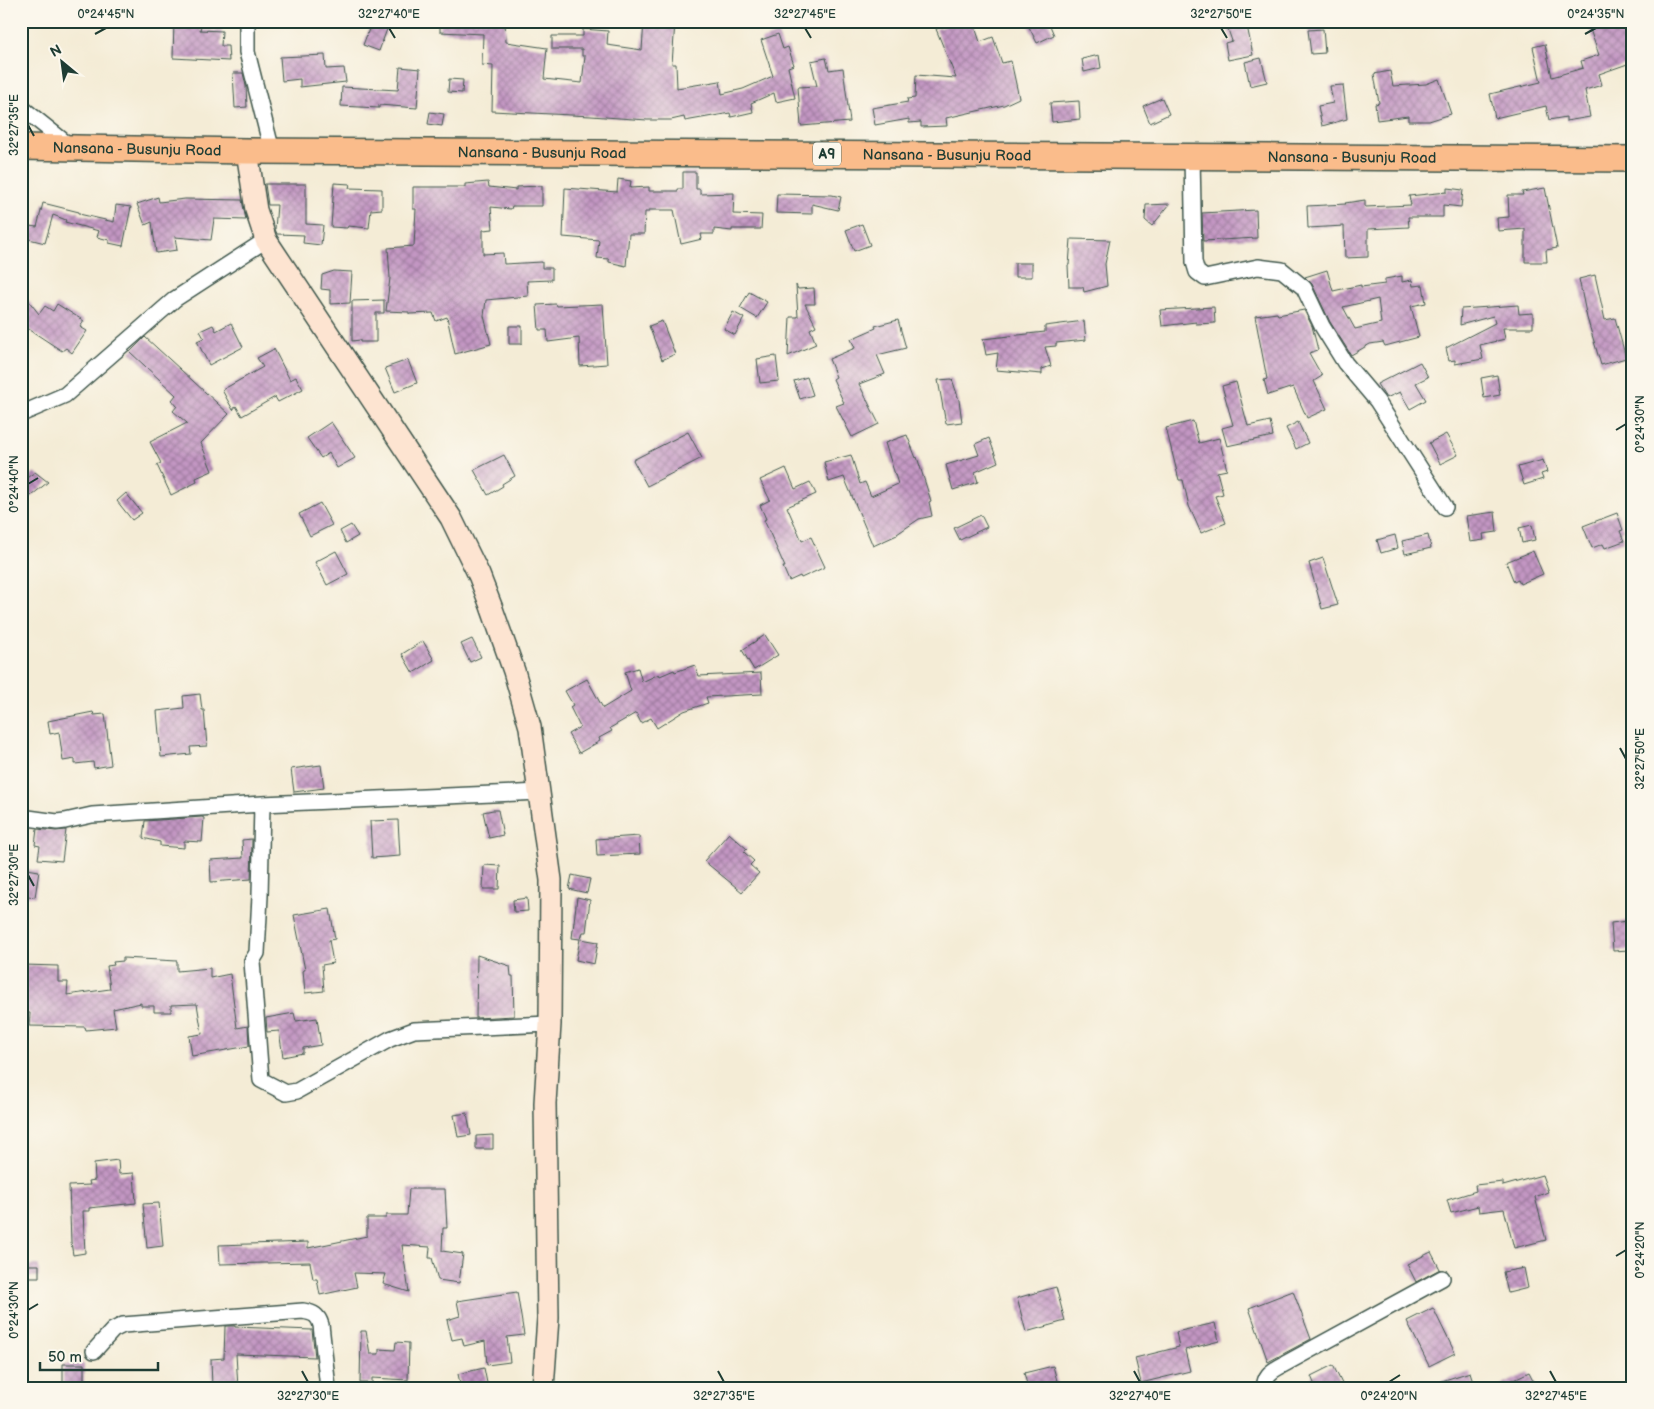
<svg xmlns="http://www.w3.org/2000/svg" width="1654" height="1409" font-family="'Balsamiq Sans',sans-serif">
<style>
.building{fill:url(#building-cross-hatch);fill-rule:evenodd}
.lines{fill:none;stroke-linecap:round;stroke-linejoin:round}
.street-casing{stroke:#3f574c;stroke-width:18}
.secondary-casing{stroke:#3f574c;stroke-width:24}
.primary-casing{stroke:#3f574c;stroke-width:28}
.street{stroke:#fff;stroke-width:15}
.secondary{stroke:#fde4d1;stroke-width:21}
.primary{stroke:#fabc8b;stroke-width:25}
.ticks{fill:none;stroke:#1f3d34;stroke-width:2}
.labels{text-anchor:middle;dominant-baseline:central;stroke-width:4;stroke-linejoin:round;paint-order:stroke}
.shield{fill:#fbf7ec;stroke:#61756b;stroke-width:1}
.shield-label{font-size:14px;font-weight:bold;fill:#1f3d34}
.street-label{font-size:15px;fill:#1f3d34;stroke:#fbf7ec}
.neatline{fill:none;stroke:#1f3d34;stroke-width:2}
.ticks-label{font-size:12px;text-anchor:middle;fill:#1f3d34}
</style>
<defs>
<pattern id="building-cross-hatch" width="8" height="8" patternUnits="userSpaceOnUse" patternTransform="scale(1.25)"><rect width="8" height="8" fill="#c396c3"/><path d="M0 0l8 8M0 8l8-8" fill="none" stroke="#9e7c9f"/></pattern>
</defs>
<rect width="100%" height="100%" fill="#fbf7ec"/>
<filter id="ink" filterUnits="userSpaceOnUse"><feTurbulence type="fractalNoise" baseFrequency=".02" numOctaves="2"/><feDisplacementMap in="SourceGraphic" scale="10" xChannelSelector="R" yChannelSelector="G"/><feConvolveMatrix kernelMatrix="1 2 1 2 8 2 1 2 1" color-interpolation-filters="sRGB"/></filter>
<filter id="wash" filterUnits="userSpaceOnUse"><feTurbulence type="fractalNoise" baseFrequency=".0096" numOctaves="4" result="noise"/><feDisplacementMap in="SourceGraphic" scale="20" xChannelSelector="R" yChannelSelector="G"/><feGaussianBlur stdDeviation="1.12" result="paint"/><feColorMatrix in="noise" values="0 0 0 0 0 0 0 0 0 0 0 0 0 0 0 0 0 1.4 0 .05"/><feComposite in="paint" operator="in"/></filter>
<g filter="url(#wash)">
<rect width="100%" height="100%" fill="#f4ecd6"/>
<g id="blocks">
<path class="building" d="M174,21h28l-2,9 22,1 -1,15h7l1,15 -56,-3z
M372,21h18l-11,30 -16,-6z
M440,21h65l1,21 41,6 -3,31 38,4 3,-27h-3v-7h-30v-13h31v-7l25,2 -1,14 35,5 2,-29 31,1 -3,42h4l1,24 43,-7 2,13 21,-5 30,-13 -12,-36 17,-6 5,15 5,-2 6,18 -6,2 7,31 -19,4 -2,-9 -23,10 2,9 -22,5 -1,-4 -45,8 -1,-4 -13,3h-24l-56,-4 -99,-5 1,-45 -11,-1 1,-31 -43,-2z
M960,21h13l7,21 13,-5 9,26 9,-2 8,37 -15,7 -58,13 1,8 -26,1v-5l-12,1v-4l-34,6 -3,-17 36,-6 -1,-3 8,-1 1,-23 40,3 -20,-49z
M1026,21h22l6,14 -17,8z
M1225,21h21l7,34 -25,5 -3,-17 7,-2z
M1587,21h37l9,23v18l-34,12 3,11 -17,5 5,27 -24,4v-4l-17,3 -3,-14 -51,12 -5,-24 51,-12 -8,-35 12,-3 7,33 31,-9 -2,-7 18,-6z
M1323,29l2,24 -14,1 -3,-24z
M325,55l1,14 18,-1 2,14 -46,5v-8l-18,2 -2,-24z
M1099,55l2,13 -17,4 -2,-13z
M826,58l3,12 14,-2 7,54 -49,4 -3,-39 19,-1 -6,-25z
M1261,58l6,24 -17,4 -5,-24z
M400,67l20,2 -3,39 -38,-3v3l-38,-2 1,-19 56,3z
M1390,71l3,15 33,-2 13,-5 12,35 -22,7h-21v-5l-31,4 -2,-16 4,-1 -5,-29z
M233,73h10l3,13 1,21 -12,1z
M449,79l14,1 -1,13 -14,-1z
M1343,85l4,34 -25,7 -4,-20 15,-3 -3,-17z
M1162,98l7,16 -19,9 -7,-17z
M1079,101l1,18 -28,3 -2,-19z
M430,112l14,2 -2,12 -14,-2z
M683,172h13v17h4v5l34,-1 -1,21 29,1 -1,14h-29v2l-18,-2v5h-13l1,5 -21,5 -7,-34h-25v2h-4l-1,22h-15l-3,32 -17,-4v-3l-12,-1 2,-18 -36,-3 2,-49 52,4 1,-13 13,2 -1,7 19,-1v4h29v-2h5z
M488,182l1,5 27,3v-3l26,-1v20h-30l-1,3 -20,-2 2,22 -10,1v24l20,-1 1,11 38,-2v6h10v12l-25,1 1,15 -42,4 -2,16 7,28 -36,10 -8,-37 -11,4 -3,-8 -24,1v-2l-23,-1 4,-33 -2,-30 26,-2 2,-37h-3v-22h52v-3z
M334,183l16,1 -1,4 33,1v20l-11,1 -2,18 -21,-2 -1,2 -16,-1z
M265,184h41v40l17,1 -2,20 -18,-2 1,-8 -27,-1 -2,-5 2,-24h-9z
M1447,188l16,2 -2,17 -18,-2v12h-35l1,10 -41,2v28l-23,1 -1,-32 -36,2 -1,-22 39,-2 -1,-1 20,-3v7l46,-2 -2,-9 38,-4z
M1545,188l12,60 -11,2 1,12h-22v-33l-27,2 -1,-13 12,-1 -1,-22h15l-1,-3z
M777,194l55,1 9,2 -3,13 -26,-6v10l-36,-1z
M158,197l1,5 26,-3 57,1 4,20 -32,-1 -3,21 -36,-3 2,13 -21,3 -4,-31 -7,3 -8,-21z
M43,203l36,9v2l35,8 2,-17 15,2 -8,39 -14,-3v-3l-12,-3 2,-6 -34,-9 1,-2 -13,-5 -8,28 -24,-6v-12l16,2z
M1170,204l-18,22 -7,-6 1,-15z
M1256,210l1,28 -54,3 -1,-28z
M862,224l8,21 -16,6 -8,-21z
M1071,239l39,1 -5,24 2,22 -23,6 -1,-5h-14l-1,-22h1z
M1015,263h17v14h-17z
M1327,270l6,21 28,-6v2l24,-3v-5l17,-3v6l10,-2 1,6 10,-1 3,18 -15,3 8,31 -34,9 -2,-4 -13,2 -19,11 -21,-33 -18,-38 -7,-7zM1378,299l3,24 -26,6 -12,-22z
M334,271l18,1 -2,31 -20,1v-14l-9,-1 1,-14z
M1595,275l10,45 10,-2 11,40 -25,7 -14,-47 -8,-39z
M796,285l2,4 16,-1 1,16h-10l11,22 -6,3 6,15 -28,12 2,-39h8z
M21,291l18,23 6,-8 8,5 4,-7 27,17 -4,6 7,4 -15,22 -6,-5 -4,3 -41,-27z
M749,292l18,10 -10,16 -17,-10z
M384,300v13h-8v29h-16v-2l-8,1v-40z
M556,304l1,2 46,-2 4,60 -27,2 -1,-28 -31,4 -1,-12h-8l-2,-25z
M1518,305l1,9 14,-1v15h-30l2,11 -25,6 3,14 -28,5v-4l-6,1 -3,-13 49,-25 -2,-7 -33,9 1,-16z
M1214,307l1,16 -19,1v-2l-34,4 -2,-16z
M1304,310l8,16 6,24 -9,3 13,23 -8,5 13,28 -20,9 -14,-31 -25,8 -4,-15 3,-1 -12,-63 22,-3 1,2z
M733,312l11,6 -9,17 -11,-6z
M898,320l8,28 -29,7 8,19 -26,10 20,40 -27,13 -16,-31 8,-3 -11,-24 3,-2 -7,-18 26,-11 -4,-9 25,-11 -1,-2z
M662,321l13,33 -13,6 -13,-34z
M1084,321l2,19 -30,3v3l-11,1 6,19 -9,3v5l-46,-4 2,-17 -12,2 -3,-16 62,-7v-6z
M231,323l12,24 -34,18 -12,-24 7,-3 -4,-7 13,-6 3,6z
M509,326h13v18h-13z
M145,337l84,77 -28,29 11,28 -16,7 1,4 -26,13 -14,-30 4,-2 -11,-21 37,-19 -14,-12 4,-5 -5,-6 4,-5 -46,-43z
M274,349l16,31 6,-3 7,12 -25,13 -3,-5 -33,19 -6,-10 -3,4 -11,-20 41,-23 -6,-9z
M776,356l3,25 -19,2 -3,-24z
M408,360l9,23 -22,9 -10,-24z
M1420,362l8,15 -12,6 10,17 -16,9 -10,-17 -14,6 -9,-14z
M1497,375l3,20 -16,3 -3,-20z
M807,377l6,18 -13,4 -6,-18z
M952,379l7,21 3,22 -16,2 -8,-44z
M1236,382l12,44 22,-5 3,15 -46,10 -5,-18 11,-3 -11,-39z
M1193,421l6,22 20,-5 8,32 -10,2 6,22 -8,2 11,27 -25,10 -12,-27 -6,-26h-4l-13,-52z
M331,422l24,36 -18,10 -8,-15 -8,5 -14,-20z
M1298,422l10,21 -12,6 -10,-21z
M688,432l14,26 -55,28 -14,-26z
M1446,434l12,21 -18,9 -11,-21z
M907,435l9,23 1,-1 14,44 -2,1 3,14 -13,3 -22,15v1l-24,11 -29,-69 -15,5 -5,-20 27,-7 9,29 5,-2 6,14 27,-12 -13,-41z
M989,438l9,24 -23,10 3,10 -25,8 -7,-25 33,-10 -4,-11z
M504,455l11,21 -13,8 1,2 -15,9 -14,-25z
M1543,460l4,12 -6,2 2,5 -19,6 -6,-18z
M786,468l9,21 15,-7 6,12 -29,13 15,34 9,-4 14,30 -24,11 -1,-2 -11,5 -6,-14h2l-21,-47 2,-1 -6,-14 10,-5 -10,-20z
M35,472l13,10 -27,22v-22z
M126,493l16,20 -10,7 -15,-19z
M320,503l12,22 -22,11 -11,-22z
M1495,512l2,20 -14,2 1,6 -14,2 -4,-26z
M1617,513l6,17 -3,1 4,10 -19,7 -2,-4 -11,4 -9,-22z
M981,515l6,12 -27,13 -6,-12z
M351,525l7,11 -12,7 -6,-12z
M1532,525l3,15 -13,3 -3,-15z
M1395,535l3,13 -17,5 -4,-13z
M1428,535l3,13 -26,6 -3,-13z
M336,551l12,23 -21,11 -12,-23z
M1533,551l10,23 -23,10 -2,-4 -4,2 -8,-20z
M1323,558l15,47 -16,4 -13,-46z
M765,635l13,20 -24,15 -12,-20z
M472,639l9,18 -11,5 -9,-18z
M423,641l11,19 -21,13 -11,-19z
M695,665l4,11 62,-3 1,21 -56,3 2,6 -24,8 -27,17 -6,-10 -10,5 -5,-10 -26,15 2,3 -13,7 1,3 -21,12 -11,-19 12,-7 -10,-20 3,-2 -8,-14 22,-12 16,29 28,-17 -6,-19 13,-4 4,14 17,-8 1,2 14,-6 1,2z
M200,694l2,16h2l3,36 -17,1 1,7 -30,3 -4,-46 27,-3 -1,-12z
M93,712l1,3 11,-1 6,51 -17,3 -1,-6 -18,2v-5l-12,2 -4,-29 -9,2 -2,-13z
M321,765l3,23 -30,4 -3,-23z
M493,810h5l5,25 -14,3 -6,-26z
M202,817l2,1 -2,24 -18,-1v7l-24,-2v-4l-17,-4 2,-17z
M398,820l2,36 -28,2 -2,-37z
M37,829l19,2 10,-1 -4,31 -24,-2 2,-13 -5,-1z
M729,833l18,16 -3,3 10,9 -4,4 9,8 -17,19 -38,-31z
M639,836l1,18 -43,2 -1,-17z
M252,839l-1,40 -40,3 -1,-22 33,-2 -1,-18z
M484,865l16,1 -1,23h-16z
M21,868l18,3 -4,26 -14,-2z
M572,875l18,4 -3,14 -18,-4z
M577,897l13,3 -4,32h-3l-2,7 17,3 -4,22 -18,-4 4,-21 -8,-1z
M527,898l1,13 -14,1 -1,-12z
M330,909l5,30 -6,1 4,23 -11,2 2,26 -19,2 -2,-23h2l-11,-55z
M1627,921l2,29 -16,1 -2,-28z
M477,955l33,11 1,10h2l1,40 -38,2z
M123,958l54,3v10l33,-3v10l20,-4 7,54 11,-2 1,20 -57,10 -3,-20 13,-2 -5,-30 -26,1v7h-17v-6h-13v-3l-28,6 3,18 -30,3 -1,-3 -56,-1 1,-13 -8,-1 2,-47 34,1v16h10l-1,13 43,-6 -3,-23 7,-1 -1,-3 10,-1z
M294,1013l2,8 21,-3 4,27 -18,3v5l-20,4 -4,-26 -12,1 -1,-14z
M467,1113l4,22 -13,2 -4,-22z
M493,1135v14h-17v-13z
M118,1160l1,14 15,-1 2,30 -47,5v3h-6l2,42 -12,2 -2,-13 -2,-56 21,-1 -1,-4 6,-1 -1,-17z
M1542,1175l6,17 -13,5 11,43 -32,8 -10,-39 -25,3 -1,-6 -27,7 -4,-13 29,-9 -1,-6 28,-3v4z
M409,1189h36l2,39h-4l-1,23 21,3 -4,29 -21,-3 -6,-22h-3l1,-11 -28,-2 7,47 -26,-8 3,-10 -32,-1 3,14 -37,8 -3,-16h-4l-3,-17 -90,2 -1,-19 89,-3v6l59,-12v-18h19v-3h21z
M159,1203l4,43 -16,2 -4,-44z
M1431,1252l9,17 -24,13 -9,-18z
M21,1265h18v12h-18z
M1524,1268l4,20 -20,5 -5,-21z
M1056,1287l9,34 -39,11 -9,-34z
M1293,1291l18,48 -43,23 -19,-54z
M517,1292l7,43 -17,2 3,25 -23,3 -2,-24 -21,5 -2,-8 -10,2 -5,-20 13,-4 -3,-15z
M1433,1308l22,45 -26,13 -22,-45z
M1215,1323l4,18 -34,9 5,21 -49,12 -6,-25 44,-11 -3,-15z
M235,1326v1l77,3 3,27 -79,-3 2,34h-26l-1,-29 13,-1 1,-32z
M361,1331h5l4,23h9v-5l16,1 1,-8 13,1 -1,37 -36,-2v5h-12z
M63,1364h21v24h-21z
M1333,1365l11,23h-28l-5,-12z
M1053,1366l6,22h-31l-4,-15z
M484,1368l4,20h-27l-3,-14z
M1470,1372l5,16h-45l-1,-3z
M1529,1372l8,16h-41z"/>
</g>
</g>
<g filter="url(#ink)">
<use href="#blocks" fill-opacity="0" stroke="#3f574c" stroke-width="1"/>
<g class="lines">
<g class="street-casing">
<path id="street" d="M247,21v31l25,99
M21,107l50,40
M1192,156l2,106 3,10 8,6 53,-11 24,3 22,18 18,38 23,37 32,38 68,106
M21,414l44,-19 110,-96 91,-59
M262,804l-2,92 -3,57 -5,8 9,119 25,13 11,-2 93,-52 24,-9 136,-6
M21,817l36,5 8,-1 27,-6 170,-11 278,-12
M94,1351l19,-21 10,-5 180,-14c11,2 15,4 18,14l7,63
M1264,1388c1,-12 6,-16 15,-21l163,-89"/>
</g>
<g class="secondary-casing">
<path id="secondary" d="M247,151l9,59 10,30 185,278 28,57 12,31 23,65 16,56 21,153 -1,144 -5,79 3,215 -5,70"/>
</g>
<g class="primary-casing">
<g id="primary">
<path id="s1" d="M21,147l226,4 1386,8"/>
</g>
</g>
<use href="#street" class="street"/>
<use href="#secondary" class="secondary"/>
<use href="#primary" class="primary"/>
</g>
</g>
<path class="ticks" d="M389,28l6,10M805,28l6,10M1221,28l6,10M95,34l11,-6M1585,34l11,-6M28,125l6,11M1616,430l10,-6M28,484l10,-6M1620,748l6,11M28,875l6,11M1616,1256l10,-6M28,1310l10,-6M302,1371l6,11M718,1371l6,11M1134,1371l6,11M1550,1371l6,11M1389,1382l11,-7"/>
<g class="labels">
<rect class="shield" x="813" y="142.5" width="28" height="23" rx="4"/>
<g class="shield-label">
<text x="827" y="154">A9</text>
</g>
<g class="street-label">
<text stroke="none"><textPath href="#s1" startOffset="116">Nansana - Busunju Road</textPath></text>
<text stroke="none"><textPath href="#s1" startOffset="521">Nansana - Busunju Road</textPath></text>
<text stroke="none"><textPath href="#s1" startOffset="926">Nansana - Busunju Road</textPath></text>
<text stroke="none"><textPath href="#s1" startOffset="1331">Nansana - Busunju Road</textPath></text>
</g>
</g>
<rect width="1654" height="1409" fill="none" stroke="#fbf7ec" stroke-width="55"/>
<g transform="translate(62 62) rotate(331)" stroke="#fbf7ec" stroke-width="4" paint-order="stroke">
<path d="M0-4L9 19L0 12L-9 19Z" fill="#1f3d34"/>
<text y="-8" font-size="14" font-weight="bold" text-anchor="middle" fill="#1f3d34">N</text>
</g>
<path d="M40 1362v8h118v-8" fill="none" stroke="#1f3d34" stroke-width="2.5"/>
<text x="48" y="1362" font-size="15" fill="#1f3d34" stroke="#fbf7ec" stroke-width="4" paint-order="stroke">50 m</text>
<rect x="28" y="28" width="1598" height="1354" class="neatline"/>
<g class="ticks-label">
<text x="106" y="18">0°24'45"N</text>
<text x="389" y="18">32°27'40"E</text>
<text x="805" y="18">32°27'45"E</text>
<text x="1221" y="18">32°27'50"E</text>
<text x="1596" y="18">0°24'35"N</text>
<text transform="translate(14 125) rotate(-90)" y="4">32°27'35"E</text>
<text transform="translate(1640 424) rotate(-90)" y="4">0°24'30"N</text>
<text transform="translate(14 484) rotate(-90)" y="4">0°24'40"N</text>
<text transform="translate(1640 759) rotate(-90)" y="4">32°27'50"E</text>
<text transform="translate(14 875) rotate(-90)" y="4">32°27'30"E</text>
<text transform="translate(1640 1250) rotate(-90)" y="4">0°24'20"N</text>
<text transform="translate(14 1310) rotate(-90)" y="4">0°24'30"N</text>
<text x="308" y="1400">32°27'30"E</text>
<text x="724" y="1400">32°27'35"E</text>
<text x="1140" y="1400">32°27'40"E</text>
<text x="1389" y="1400">0°24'20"N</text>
<text x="1556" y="1400">32°27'45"E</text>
</g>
</svg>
